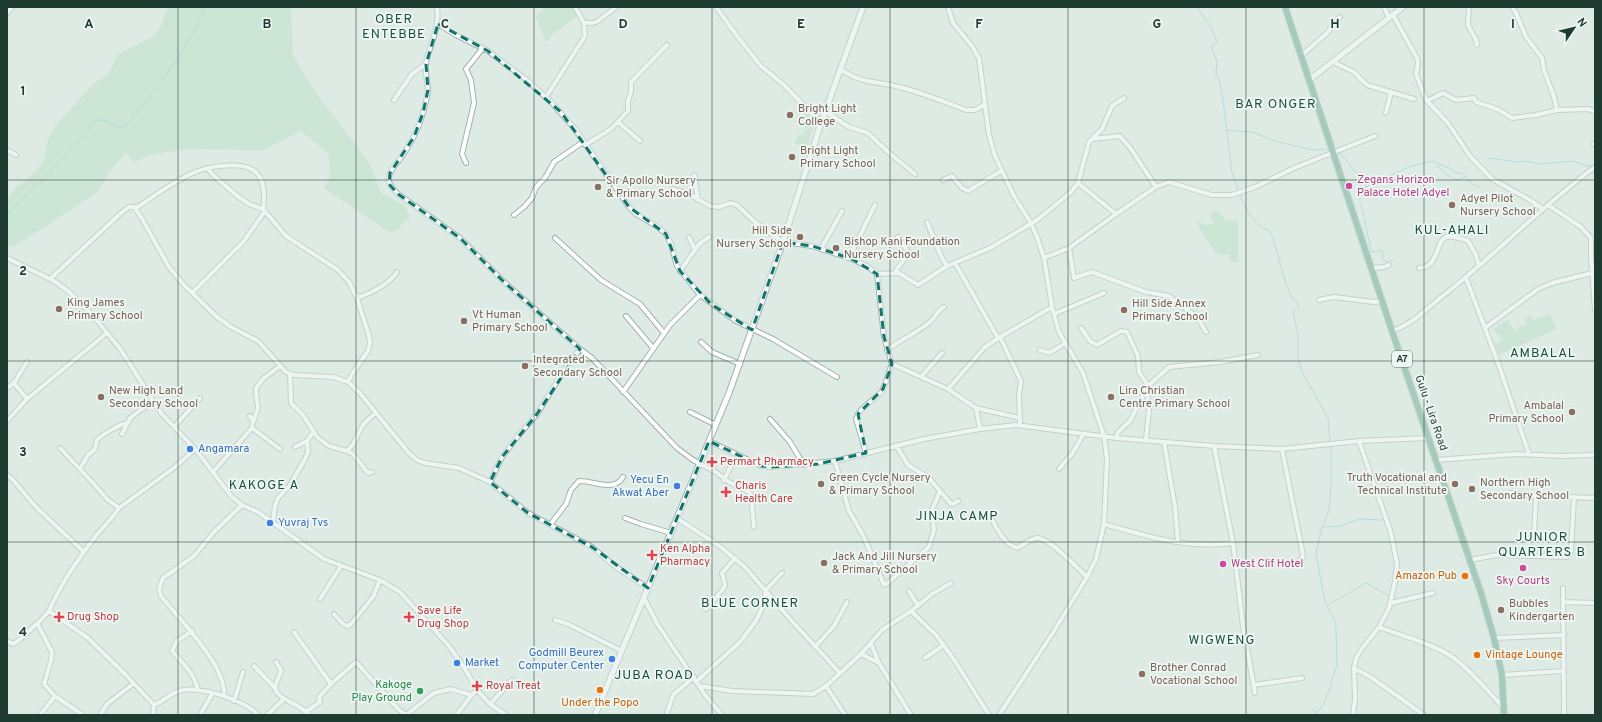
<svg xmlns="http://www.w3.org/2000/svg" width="1602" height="722" font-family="Overpass,sans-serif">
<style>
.green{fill:#b5debe}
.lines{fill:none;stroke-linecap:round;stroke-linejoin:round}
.stream{stroke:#82cbd4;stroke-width:1}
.minor-casing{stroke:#a1b3ac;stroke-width:6}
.tertiary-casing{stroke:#a1b3ac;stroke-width:7}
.primary-casing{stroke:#c0c8c6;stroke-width:8}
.minor{stroke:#fff;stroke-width:4}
.tertiary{stroke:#fff;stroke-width:5}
.primary{stroke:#60a38f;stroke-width:6}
.marked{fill:none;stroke:#0f766e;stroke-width:3;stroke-dasharray:8 5;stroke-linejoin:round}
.grid{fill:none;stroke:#1f3c32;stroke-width:1;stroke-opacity:0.55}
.education-dot{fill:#8d6e63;stroke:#eff7f3;stroke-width:1.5}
.hotel-dot{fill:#d1479c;stroke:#eff7f3;stroke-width:1.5}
.shop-dot{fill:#3f7fe0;stroke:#eff7f3;stroke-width:1.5}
.health-dot{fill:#e0444e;stroke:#eff7f3;stroke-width:1.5}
.food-dot{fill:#e8710a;stroke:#eff7f3;stroke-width:1.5}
.leisure-dot{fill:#2e9e5b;stroke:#eff7f3;stroke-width:1.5}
.labels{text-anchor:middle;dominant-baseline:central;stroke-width:3.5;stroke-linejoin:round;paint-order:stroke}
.shield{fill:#eff7f3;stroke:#5d746c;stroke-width:1}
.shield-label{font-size:10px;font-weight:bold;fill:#1f3c32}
.education-label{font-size:11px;fill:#785e54;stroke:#eff7f3;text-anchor:start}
.hotel-label{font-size:11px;fill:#b23c85;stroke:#eff7f3;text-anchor:start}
.street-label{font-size:11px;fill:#1f3c32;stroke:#eff7f3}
.shop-label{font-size:11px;fill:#366cbe;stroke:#eff7f3;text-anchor:start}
.health-label{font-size:11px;fill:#be3a42;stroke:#eff7f3;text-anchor:start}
.food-label{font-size:11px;fill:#c56008;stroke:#eff7f3;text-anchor:end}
.leisure-label{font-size:11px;fill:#27864d;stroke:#eff7f3;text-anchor:end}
.quarter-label{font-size:13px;letter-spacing:1px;fill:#1a4e3f;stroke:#eff7f3}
.grid-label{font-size:13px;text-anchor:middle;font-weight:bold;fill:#1f3c32;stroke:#eff7f3;stroke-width:3.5;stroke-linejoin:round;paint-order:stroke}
</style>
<rect width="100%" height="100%" fill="#deebe5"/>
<path class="green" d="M167,7h124l2,48 20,34 57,75 11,29 23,12 6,11 -13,14 -8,2 -65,-44 6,-11 -1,-23 -28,-23 -38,19 -76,-1 -38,6 -15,8 -8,-10 -17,19 -10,18 -6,5 -75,49 -9,3 -2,-2v-47l8,-10 15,-11 14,-16 4,-21 8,-15 38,-42 14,-8 10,-21 36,-18 8,-11 3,-12 3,-3z
M544,7h33l1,8 -29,22v3l-3,2 -10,-25z
M806,113l9,10 -9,27 -11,-7 4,-9 4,1 3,-7 -6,-5z
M1216,209l10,11 12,1v41h-8l-1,-9 -5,2 -8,-2 -12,-17 -9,-17 9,6 10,-1 -4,-9z
M1549,314l8,15 -58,26 -5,-14 4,3 4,-5 -9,-10 15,-9 7,12 5,-7 2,1 5,-3 -3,-5 7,-2 2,4z"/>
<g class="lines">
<path class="stream" d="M1197,7l14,20 6,15 -6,5 6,14 -1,12 3,7 4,20 9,73 7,19
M1226,130l26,2 23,9 25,6 14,3 13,-1
M1338,153h2c7,8 12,15 19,23
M1487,158l31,4 7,-1 15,3 32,-3 16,5h5
M1438,165v2l12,10 6,3 9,-3
M1366,187l45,-21 22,-5 18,8 2,3 10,2 10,10 8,4
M1240,195c6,13 14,32 29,35l3,5 13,46 7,17 5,4 2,6 -6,3 5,24v23l3,12 27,48 2,24
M1360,201l-1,-10 7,-4v-2l-5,-7
M1361,204l10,46 1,2 10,-2 1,9 4,3 7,-2
M7,215l40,-40 12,-11 36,-43 7,-1 21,8c34,-38 61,-74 83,-121
M1323,527l17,-1 20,-7 23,1
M1328,605l38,-22 23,13
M1311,709l5,2
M1314,715l8,-8 8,-18 1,-6 6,-18 -1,-38 -2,-8 -9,-17 -9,-49 6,-26 7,-17 2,-24v-41"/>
<g class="minor-casing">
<path id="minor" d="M437,7c3,22 -7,36 -11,56 -2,12 4,22 1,34 -4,20 -11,39 -23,56 -4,7 -11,13 -14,20 -4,9 2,15 8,21l62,44 43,43 77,68 12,9 85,90 16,12 21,11 15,11 20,10 2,3 3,32
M716,7l21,29 24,30 23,19 37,38
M948,7l5,16 19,23 7,12 10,77 6,21 19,40 17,27 6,14 7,21 8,49 7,25 24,41 21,63 3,23 -3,65 -8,35 -9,18 -33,54 -55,84
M1384,7l5,11
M1469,7l-1,18 8,15 1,5
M1512,7l4,6 10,24 16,21 2,12 10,27 3,13
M7,13l5,-6
M1393,15l24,43 1,5 -2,11 8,21 3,6 21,22 22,33 22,23 38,21 13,9
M584,23h9l5,-2 18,-14
M438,24l18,11 32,16 40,30 24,22 23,26 54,78 7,7 22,13 8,7 5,10 6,22 23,29 36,26 37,18 64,38
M1301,56l26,-23 13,-16
M1333,62l21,10 13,13 47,14
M840,69c24,16 34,11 59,18 22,5 45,15 67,23h9l9,-5
M546,97l39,-61 -1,-13 -9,-16
M394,100l18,-26 14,-10
M1427,101l16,-8 13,7 18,-2 2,4 21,7 15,9 24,-3 21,-5 32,-1 6,3
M826,112l23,15 19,6 20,19 27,22
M1386,113l5,-21
M618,122l22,19
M1092,139l28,-3 11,13 25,38
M1594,144l1,1
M585,145l26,-16 17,-18v-10l3,-9v-10l36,-37
M7,150l9,5
M466,163l-4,-9 12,-51 -3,-23 -5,-11 17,-21
M207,168l6,7 23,20 13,9 14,5 23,27 52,34 11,12 8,16 12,38 1,7 -2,8 -16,23 -4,8
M694,175l4,25
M943,180l9,-4 10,12 6,3 33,-20
M1078,183l38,31
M672,189l17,5 21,12 9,1 11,-4 7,2 19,18 27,19 29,4 40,13 15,7 10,8 22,-1 19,12 29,-19 43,-18 47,-28 33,-27 8,-10 11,-41 13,-13 10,-23 12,-8
M1548,205l33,22 10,11v18l4,53
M136,208c17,-11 38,-27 57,-35 13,-6 46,-12 60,-3 12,7 12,27 10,39
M514,215l10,-8 8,-9 4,-11 9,-9 9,-16 29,-20
M927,222l15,36 5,8
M689,237l6,13
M555,238l46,42 39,24 24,29
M1069,248l5,30 18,-6 54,20 23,4 25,19 6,7 6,10
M821,249l21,-38
M7,258l47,23 14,10 27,27 26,32 40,63 34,36 37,48 10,8 16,7 66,47 56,21 20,12 49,54 16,23 12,21 13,14 16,11
M849,258l26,-53
M1044,258l25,-10 47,-34 40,-27 13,-5 43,13h20l23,-8 39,-19 81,-32
M955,263l43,75
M1372,268l12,-1 5,-2
M1419,268c21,-1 16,-27 27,-31 6,-2 16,2 22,4l8,14 3,11
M680,271l19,-27 10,-7
M895,272l8,-11 5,-9 -10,-15
M877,274l7,63 8,27 56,25 28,19 44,10
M1466,278l31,82 32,94
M50,279l71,-66 8,-6h5l7,10 28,50 15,18 33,32 14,10 27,14 28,31 8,3 39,2 15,5 11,10 49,60 9,8 8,3 34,5 31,14 38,31 64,34 24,20 32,21
M192,293l52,-52 21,-30
M357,298c14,-5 32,-14 40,-26
M1319,300l15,-3 40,5 8,-1
M1054,314l50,-21
M626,316l27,32
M1081,328l9,13 7,4 24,-14 6,1 11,24 1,16 9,14
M1485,328l53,-39 14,-6 40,-10
M1392,331c21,-7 35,-23 52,-36 52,-41 98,-89 151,-128
M1000,337l21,44 -2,14 1,30
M701,342l11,10 28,12
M887,350c13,-10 29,-17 42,-27 6,-5 8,-12 15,-16
M1040,350l9,3 17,-10
M27,362l-13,21 13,16
M290,374l1,29 12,12 14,22 12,9 18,5c9,-7 10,-18 17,-27 3,-4 8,-8 12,-11
M921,377l21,-24
M7,388l7,-5
M948,389l37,-42 15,-10 52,-30
M623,392l47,-67 30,-30
M976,408l4,21
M690,412l26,13
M770,419l20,23 14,23
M7,421l20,-22 80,-66
M253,422l5,-14 -2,-15v-5l7,-9 17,-13
M174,427l26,-29
M252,428l28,21
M122,434l8,-16 23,-17
M1116,438l2,-6 12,-11 18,-35 21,-19 51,-5 38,-7
M1146,439l3,-29 -2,-20
M709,441l52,25 10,1 64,-6 89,-22 56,-10 36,-4 100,13 98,8 68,3 77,-8 70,-3
M1164,442l11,65 3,35
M896,445l12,20 21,13 22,26h2l5,-3
M1214,446l19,97 10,83 12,67
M295,447l12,-6 6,-8
M60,448l34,36 13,15 12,9
M1282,449l21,106 -2,6 -19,4
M347,451l6,3 15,19 4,-1
M866,453l-10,-34c3,-12 18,-18 26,-28 5,-8 6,-19 10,-27
M1436,460l80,-6 44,2 35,-1
M835,461l14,50 15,26 20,48 5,-3 40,-35 5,-17 -2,-20 8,-19
M80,469l8,-14 7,-6c1,-3 1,-7 2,-9 4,-5 25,-17 31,-17
M1059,469l13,-15 11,-19
M213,472l39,-44 1,-7 -3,-5
M7,475l6,5 23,27 48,45
M724,480l7,-14
M490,482l12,-25 16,-21 19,-22 31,-50 12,-15
M1510,493l26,3 59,2
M625,518l16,6 30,9
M678,519l40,26 27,22 45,52 50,54
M993,521c5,11 12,23 24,27 6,-3 13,-9 20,-10 12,-1 41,31 50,39
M273,523l2,-18 3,-7 12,-13 15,-26 3,-7 -1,-11
M1104,524c46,13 81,25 129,19
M550,525l16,-21 5,-14 8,-9c14,-1 35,12 44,-4
M1534,534l2,-38
M1469,560l28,-5 70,2 4,-5 3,-55
M1563,588l1,127
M909,591l9,15
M644,598l14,27 47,70 17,20
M320,599l21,-33
M1564,602l31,1
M1391,603l42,-10
M706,609l18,-21 1,-3 -3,-12 13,-15
M49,611c11,-26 29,-52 46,-74 8,-10 17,-18 24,-29l56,-41 20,-18
M911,611l21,-17 19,-11
M334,614l10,11 4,1 3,-2 22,-27 7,-17
M555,620l13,4 54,27
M37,623l15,29 -1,9 -7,23 11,12 28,19
M1379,627c23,9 52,16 72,29 20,14 36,35 53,52
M192,631l-15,10 -5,10c11,12 22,22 26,39
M294,632l37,52 25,-22 42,47 8,6
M1494,638l70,-3
M7,641l6,3 5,-3 24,-22 7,-8 39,27 38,37 28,30c9,-3 15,-11 25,-14 20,-6 65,9 79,24
M871,644l8,19 32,52
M815,647l19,-21 13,-24
M861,654l18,9
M925,658l19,-13
M276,662l5,8c-1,6 -6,14 -6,18 2,12 28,17 34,27
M254,666l21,22
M1354,668l18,10 52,37
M1502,675l61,-4
M697,681l43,-39 16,-21 7,-15 3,-16 16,-17
M1254,685l48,-7
M700,686l32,5 81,3 13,-8 35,-32 21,-24 29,-19 26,25 18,25 34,54
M826,686l19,29
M224,696c3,-30 -45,-77 -63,-100l-2,-7 4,-11 31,-22 20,-24 28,-27
M234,701l9,-29
M490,704l22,-24
M307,711l13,-9 -1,-5 12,-13
M667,713l6,-18 21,-18
M40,715l15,-19
M100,715l7,-11 26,-20
M153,715l1,-10
M200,715l12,-21
M267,715l17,-16
M406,715l28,-22 17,-4 20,6
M456,715c8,-8 12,-18 21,-25
M1353,715l2,-16 -1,-31 2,-10 7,-11 16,-20 10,-19 6,-27 2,-17 -6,-31 -32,-92"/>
</g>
<g class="tertiary-casing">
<path id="tertiary" d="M1309,80l94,-73
M595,715l134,-322 54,-151 38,-119 42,-116"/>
</g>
<g class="primary-casing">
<path id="primary" d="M1285,7l107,324 89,262 13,45 8,37 2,40"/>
</g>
<use href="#minor" class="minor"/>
<use href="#tertiary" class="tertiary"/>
<use href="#primary" class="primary"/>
</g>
<path d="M0 0H1602V722H0ZM438,24l50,27 73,61 68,95 37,27 14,37 31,33 41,26 31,-88 29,4 40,13 25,15 7,63 8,27 -9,25 -25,25 8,39 -48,11 -47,3 -10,-1 -52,-25 -61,147 -56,-41 -64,-34 -38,-31 12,-25 35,-43 43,-65 -77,-68 -43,-43 -62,-44 -9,-10 1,-11 24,-36 9,-24 5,-23 -2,-26z" fill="#deebe5" fill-opacity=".55" fill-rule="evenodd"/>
<path class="marked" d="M438,24l50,27 73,61 68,95 37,27 14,37 31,33 41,26 31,-88 29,4 40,13 25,15 7,63 8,27 -9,25 -25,25 8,39 -48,11 -47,3 -10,-1 -52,-25 -61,147 -56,-41 -64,-34 -38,-31 12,-25 35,-43 43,-65 -77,-68 -43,-43 -62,-44 -9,-10 1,-11 24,-36 9,-24 5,-23 -2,-26z"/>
<path class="grid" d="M178,7v708M356,7v708M534,7v708M712,7v708M890,7v708M1068,7v708M1246,7v708M1424,7v708M7,180h1588M7,361h1588M7,542h1588"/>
<g class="education-dot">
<circle cx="790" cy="115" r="4"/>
<circle cx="792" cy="157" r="4"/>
<circle cx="598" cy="187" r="4"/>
<circle cx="1452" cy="205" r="4"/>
<circle cx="800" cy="237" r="4"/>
<circle cx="836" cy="248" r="4"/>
<circle cx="59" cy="309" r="4"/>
<circle cx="1124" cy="310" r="4"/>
<circle cx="464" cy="321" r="4"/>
<circle cx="525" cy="366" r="4"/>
<circle cx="101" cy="397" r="4"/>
<circle cx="1111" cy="397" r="4"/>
<circle cx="1572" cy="412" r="4"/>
<circle cx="821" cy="484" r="4"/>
<circle cx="1455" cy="484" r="4"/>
<circle cx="1472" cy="489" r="4"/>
<circle cx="824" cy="563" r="4"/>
<circle cx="1501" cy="610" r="4"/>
<circle cx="1142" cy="674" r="4"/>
</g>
<g class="hotel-dot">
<circle cx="1349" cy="186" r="4"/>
<circle cx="1223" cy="564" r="4"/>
<circle cx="1523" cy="568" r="4"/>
</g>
<g class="shop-dot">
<circle cx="190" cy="449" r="4"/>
<circle cx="677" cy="486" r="4"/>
<circle cx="270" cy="523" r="4"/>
<circle cx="612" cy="659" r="4"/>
<circle cx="457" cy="663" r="4"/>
</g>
<g class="health-dot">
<path d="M710 456h4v4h4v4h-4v4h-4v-4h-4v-4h4z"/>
<path d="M724 486h4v4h4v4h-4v4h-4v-4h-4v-4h4z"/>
<path d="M650 549h4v4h4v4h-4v4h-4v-4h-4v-4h4z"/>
<path d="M57 611h4v4h4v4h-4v4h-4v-4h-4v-4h4z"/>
<path d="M407 611h4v4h4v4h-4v4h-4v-4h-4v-4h4z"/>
<path d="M475 680h4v4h4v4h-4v4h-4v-4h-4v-4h4z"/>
</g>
<g class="food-dot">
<circle cx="1465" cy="576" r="4"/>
<circle cx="1477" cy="655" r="4"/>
<circle cx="600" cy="690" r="4"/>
</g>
<circle class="leisure-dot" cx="420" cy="691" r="4"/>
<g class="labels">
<rect class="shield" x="1392" y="351" width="20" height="16" rx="3"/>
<g class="shield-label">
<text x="1402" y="359">A7</text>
</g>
<g class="education-label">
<text x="798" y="109">Bright Light<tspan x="798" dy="13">College</tspan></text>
<text x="800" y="151">Bright Light<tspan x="800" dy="13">Primary School</tspan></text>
<text x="606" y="181">Sir Apollo Nursery<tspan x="606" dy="13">&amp; Primary School</tspan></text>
<text x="1460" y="199">Adyel Pilot<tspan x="1460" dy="13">Nursery School</tspan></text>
<text x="792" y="231" text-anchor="end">Hill Side<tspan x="792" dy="13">Nursery School</tspan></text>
<text x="844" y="242">Bishop Kani Foundation<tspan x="844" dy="13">Nursery School</tspan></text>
<text x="67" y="303">King James<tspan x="67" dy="13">Primary School</tspan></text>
<text x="1132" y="304">Hill Side Annex<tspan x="1132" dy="13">Primary School</tspan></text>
<text x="472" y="315">Vt Human<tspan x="472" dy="13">Primary School</tspan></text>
<text x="533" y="360">Integrated<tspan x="533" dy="13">Secondary School</tspan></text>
<text x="109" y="391">New High Land<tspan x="109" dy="13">Secondary School</tspan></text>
<text x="1119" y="391">Lira Christian<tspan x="1119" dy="13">Centre Primary School</tspan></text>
<text x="1564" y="406" text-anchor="end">Ambalal<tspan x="1564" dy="13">Primary School</tspan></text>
<text x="829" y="478">Green Cycle Nursery<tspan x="829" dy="13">&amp; Primary School</tspan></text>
<text x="1447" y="478" text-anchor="end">Truth Vocational and<tspan x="1447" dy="13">Technical Institute</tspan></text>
<text x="1480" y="483">Northern High<tspan x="1480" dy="13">Secondary School</tspan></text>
<text x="832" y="557">Jack And Jill Nursery<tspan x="832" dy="13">&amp; Primary School</tspan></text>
<text x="1509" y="604">Bubbles<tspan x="1509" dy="13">Kindergarten</tspan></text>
<text x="1150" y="668">Brother Conrad<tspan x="1150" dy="13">Vocational School</tspan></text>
</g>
<g class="hotel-label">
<text x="1357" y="180">Zegans Horizon<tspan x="1357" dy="13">Palace Hotel Adyel</tspan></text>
<text x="1231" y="564">West Clif Hotel</text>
<text x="1523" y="581" text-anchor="middle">Sky Courts</text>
</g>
<g class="street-label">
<text transform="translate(1431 413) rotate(71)">Gulu - Lira Road</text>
</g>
<g class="shop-label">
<text x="198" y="449">Angamara</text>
<text x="669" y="480" text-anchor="end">Yecu En<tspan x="669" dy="13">Akwat Aber</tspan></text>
<text x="278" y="523">Yuvraj Tvs</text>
<text x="604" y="653" text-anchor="end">Godmill Beurex<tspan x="604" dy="13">Computer Center</tspan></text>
<text x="465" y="663">Market</text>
</g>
<g class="health-label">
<text x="720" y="462">Permart Pharmacy</text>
<text x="735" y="486">Charis<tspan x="735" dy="13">Health Care</tspan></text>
<text x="660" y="549">Ken Alpha<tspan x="660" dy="13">Pharmacy</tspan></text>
<text x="417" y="611">Save Life<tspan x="417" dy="13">Drug Shop</tspan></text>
<text x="67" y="617">Drug Shop</text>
<text x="486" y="686">Royal Treat</text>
</g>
<g class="food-label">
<text x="1457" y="576">Amazon Pub</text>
<text x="1485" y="655" text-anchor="start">Vintage Lounge</text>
<text x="600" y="703" text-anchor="middle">Under the Popo</text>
</g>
<g class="leisure-label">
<text x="412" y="685">Kakoge<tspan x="412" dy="13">Play Ground</tspan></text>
</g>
<g class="quarter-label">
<text x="394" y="20">OBER<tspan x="394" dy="15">ENTEBBE</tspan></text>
<text x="1276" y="105">BAR ONGER</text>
<text x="1452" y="231">KUL-AHALI</text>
<text x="1543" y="354">AMBALAL</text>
<text x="264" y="486">KAKOGE A</text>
<text x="957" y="517">JINJA CAMP</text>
<text x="1542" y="538">JUNIOR<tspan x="1542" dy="15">QUARTERS B</tspan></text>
<text x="750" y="604">BLUE CORNER</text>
<text x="1222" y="641">WIGWENG</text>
<text x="654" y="676">JUBA ROAD</text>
</g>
</g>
<g class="grid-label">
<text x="89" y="28">A</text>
<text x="267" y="28">B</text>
<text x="445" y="28">C</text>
<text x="623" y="28">D</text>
<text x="801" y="28">E</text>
<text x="979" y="28">F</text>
<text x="1157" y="28">G</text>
<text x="1335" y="28">H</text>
<text x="1513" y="28">I</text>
<text x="23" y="95">1</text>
<text x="23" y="275">2</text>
<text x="23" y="456">3</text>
<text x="23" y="636">4</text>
</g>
<rect width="1602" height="722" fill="none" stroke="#1f3c32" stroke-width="16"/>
<g transform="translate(1574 28) rotate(55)" stroke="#eff7f3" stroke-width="3" paint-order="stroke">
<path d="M0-3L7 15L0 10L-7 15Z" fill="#1f3c32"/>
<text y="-6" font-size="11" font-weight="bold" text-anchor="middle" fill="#1f3c32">N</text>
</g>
</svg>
